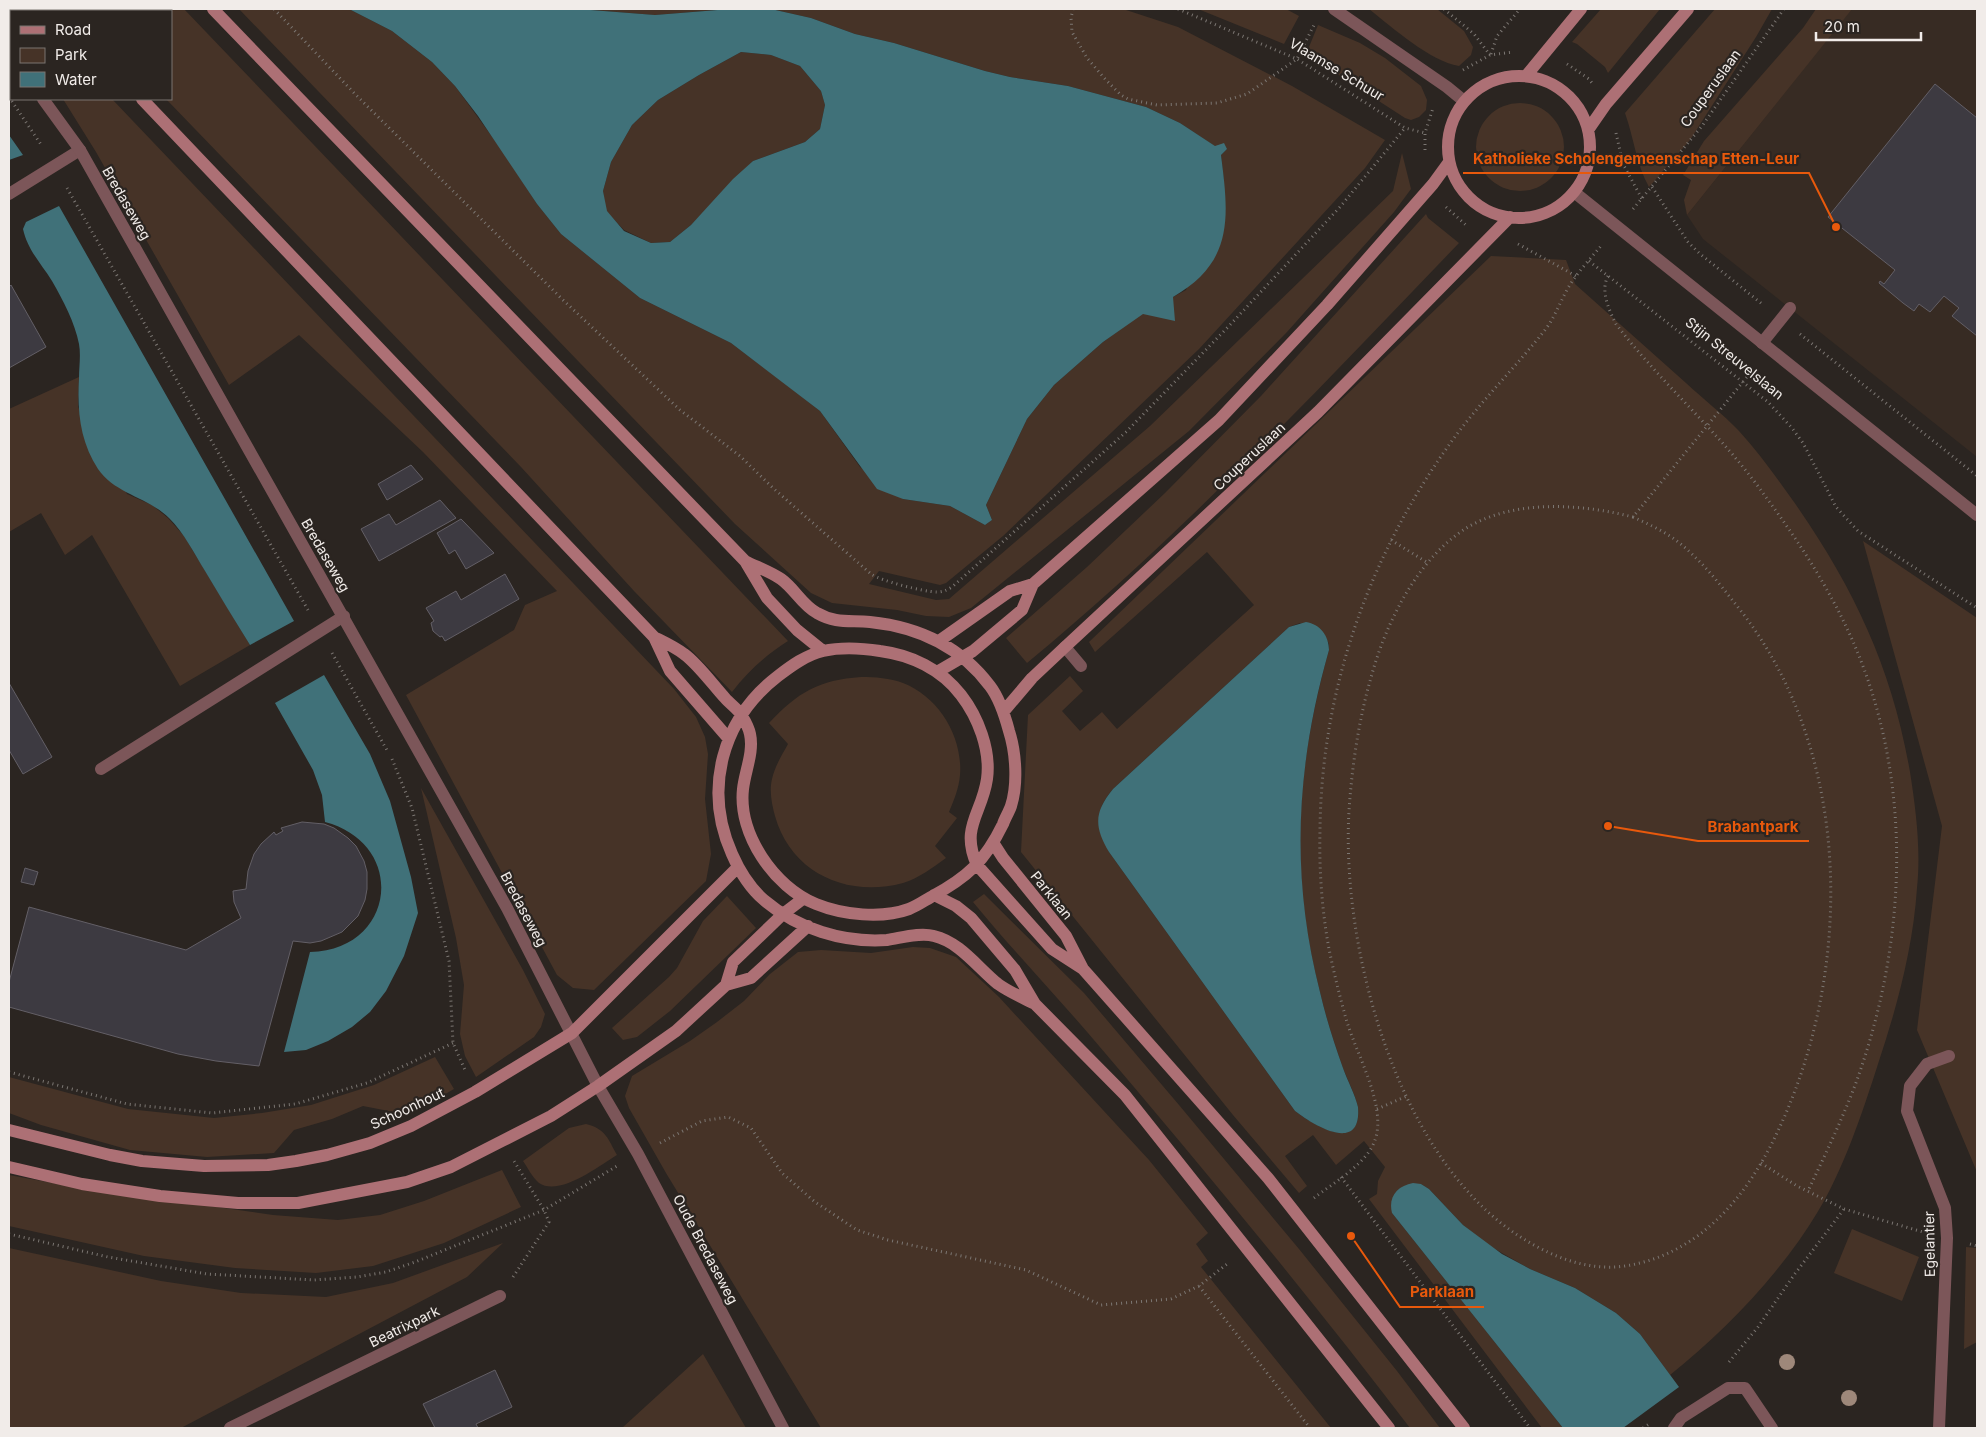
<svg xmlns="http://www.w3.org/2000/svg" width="1986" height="1437" font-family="Inter,sans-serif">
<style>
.built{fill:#372b23}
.green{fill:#463327;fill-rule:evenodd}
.water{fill:#407179;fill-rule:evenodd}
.building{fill:#3d3a41;stroke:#635f66}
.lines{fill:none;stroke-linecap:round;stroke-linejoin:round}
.path{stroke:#7c7773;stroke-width:3;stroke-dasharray:1 4;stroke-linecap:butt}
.lane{stroke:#7c5659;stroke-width:12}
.street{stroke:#7c5659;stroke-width:12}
.secondary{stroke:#ad7075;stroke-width:12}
.tree{fill:#9e887a}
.labels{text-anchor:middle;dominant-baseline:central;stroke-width:4.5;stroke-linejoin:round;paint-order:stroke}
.street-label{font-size:14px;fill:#f1ece9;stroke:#2b2521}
.leader{fill:none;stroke:#e8590c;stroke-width:2}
.callout-dot{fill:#e8590c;stroke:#2b2521;stroke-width:2}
.callout-label{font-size:15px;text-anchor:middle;font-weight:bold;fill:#e8590c;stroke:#2b2521;stroke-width:4.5;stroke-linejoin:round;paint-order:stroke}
</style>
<rect width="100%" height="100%" fill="#2b2521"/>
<path class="built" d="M1845,9h132v448l-274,-218 -16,-24 107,-134z"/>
<path class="green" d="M78,9h106l604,632c-22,14 -40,30 -56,51l-98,-101 -113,-124 -355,-368h5v-88h-90z
M239,9h110l43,22 40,31 23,24 46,63 36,55 24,30 79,64 91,45 49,37 40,31 40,56 43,32 47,7 35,19 7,-5 -6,-15 41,-86 27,-34 49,-43 40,-29 43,-23 38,-109 -3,-26 6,-6 -11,-2 -36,-24 -34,-16 -78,-21 -58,-9 -25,-6 -91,-28 -39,-9 -44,-16 -40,-9h-38h390l55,18 114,59 93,54 -20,28 -166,181 -196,187 -57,47 -6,2 -61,-14 -10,13 67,16 13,-1 201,-173 243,-235 9,-38 9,36 -17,23 -107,120 -98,99 -218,177 -22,9 -23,-1 -29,-6 -65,-7 -21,-10 -76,-69z
M578,9h152l-75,6z
M1198,9h88l13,7 -15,28z
M1369,9h68l27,22 9,16 -2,8 -12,11c-29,-5 -66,-38 -90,-57z
M1601,9h59l-52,64 -3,-6 -28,-23 -5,-2z
M1715,9h57l-16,28 -66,103 -41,47c-13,-23 -15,-49 -24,-74z
M1816,9h36l-165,206 -3,-15 7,-20 -8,-5 21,-34 99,-113z
M1318,25l42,18 25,15 36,28 6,14 -1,10 -7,7 -8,3 -6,-2 -91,-59 -5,-12z
M741,52l30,3 29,11 21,25 4,14 -5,24 -15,13 -52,19 -62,64 -21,17 -19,1 -27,-13 -18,-19 -3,-20 8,-29 21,-37 26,-25 41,-25z
M63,99h49l562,590 22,28 9,20 3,17 -3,45 6,55 -5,27 -112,109 -21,-2 -16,-13 -151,-280 108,-65 11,-25 32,-14 -134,-139 -124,-117 -70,50 -133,-233z
M1476 147a44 44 0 1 1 88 0a44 44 0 1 1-88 0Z
M1426,214l2,4 31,25c-139,145 -277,292 -432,420l-21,-25 81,-71 78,-74 96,-97z
M1491,256l75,4 9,24c37,33 74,66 111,99 17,16 37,31 53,48 20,22 38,47 55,71 60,86 98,166 116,270 6,38 11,78 7,116 -4,60 -20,119 -39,176 -15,47 -35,107 -61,149 -36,60 -92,118 -147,162l-30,-41 -24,-21 -41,-25 -45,-19 -42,-24 -25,-20 -34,-36 -8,-5 -29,29 171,215h-21l-173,-229 8,-5 1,-13 7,-14 -21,-26 -28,24 -23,-30 -28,21 22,30 -8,7 -66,-78 -212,-263 7,-137 42,-39 13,15 -21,20 18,20 22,-19 15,17 137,-124 -47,-53 -112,100 -6,-10zM1300,623l24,11 5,10v6c-33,118 -40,223 -9,342 6,26 14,51 23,76 5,13 12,26 15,39 4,47 -45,18 -63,4l-186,-259c-10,-28 -17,-38 4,-63l176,-162z
M79,377l-1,30 49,87 25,11 16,13 16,18 66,109 -70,41 -88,-151 -27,20 -24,-42 -32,19v-123z
M1863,541l114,77v554l-60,-142 25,-204z
M861,677c14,0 29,1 42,6 36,14 60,54 57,92 -1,13 -6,25 -11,37l8,6 -22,28 11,12c-14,10 -27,20 -43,25 -56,15 -112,-10 -128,-67 -3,-11 -6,-25 -3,-37 3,-13 10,-24 16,-35l-19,-21c29,-31 50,-43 92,-46z
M421,788l102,182 22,44 -4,13 -7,10 -58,40 -11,-21 -5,-22 4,-49 -8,-47z
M984,894l100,99 95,112 120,144 98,122 43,57h-30c-103,-135 -212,-266 -322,-395 -38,-44 -78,-86 -115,-131z
M727,896l29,32 -86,83 -33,26 -14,3 -11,-12 57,-51 8,-9 26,-47z
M913,947l17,1 26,9 43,40 150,163 59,73 -12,11 12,17 -7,6 130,161h-510l-155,-255 -37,-65 -4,-12 7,-20 58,-35 27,-19 27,-21 26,-27 28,-22 23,-2 50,3z
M435,1057l19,32 -45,26 -46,-9 -31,13 -38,11 -20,23 -67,4 -77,-7 -89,-25 -32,-12v-36l119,32 86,9 48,-5 49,-8 63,-20z
M586,1124c20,5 22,15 31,31 -18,11 -58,42 -78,28 -7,-6 -11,-15 -16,-22l46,-33z
M502,1170l19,37 -77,36 -71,23 -57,7 -81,-5 -91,-12 -135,-30v-51l110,20 49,5 105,15 65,5 42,-5 44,-14z
M1852,1229l67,28 -17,44 -68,-28z
M503,1243l-36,34 -286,151h-172v-180l152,33 80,12 85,4 67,-14z
M1966,1247l11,1v94l-13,7z
M703,1354l43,74h-124z"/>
<path class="water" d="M349,9h229l77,6 75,-6h41l40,9 44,16 39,9 91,28 25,6 58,9 78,21 34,16 35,23 9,-3 3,6 -6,6c8,62 13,107 -48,142l2,24 -32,-7 -40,28 -49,43 -27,34 -41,86 6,15 -7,5 -35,-19 -47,-7 -26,-10 -57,-78 -89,-68 -91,-45 -79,-64 -24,-30 -59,-88 -23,-30 -23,-24 -40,-31zM741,52l30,3 29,11 21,25 4,14 -5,24 -15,13 -52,19 -20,18 -42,46 -21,17 -19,1 -27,-12 -17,-20 -4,-20 8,-29 21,-37 26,-25 41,-25z
M9,135l14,20 -14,5z
M59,206l235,415 -44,24c-15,-24 -30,-49 -45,-74 -11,-18 -21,-38 -36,-53 -21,-21 -54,-24 -71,-49 -18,-28 -21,-58 -19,-91 0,-11 2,-23 0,-34 -4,-21 -16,-44 -27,-63 -11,-18 -24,-30 -29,-52l3,-7z
M1306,622c14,2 23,14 23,28 -33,116 -39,225 -9,342 6,26 14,51 23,76 5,14 12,26 15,39 4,48 -45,18 -63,4l-186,-259c-15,-25 -15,-40 4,-63l176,-162z
M324,675l46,79 20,47 21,76 7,36 -14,43 -18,35 -16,21 -18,15 -24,14 -22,9 -22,2 26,-100c86,-2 98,-108 15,-130l-3,-27 -9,-25 -38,-67z
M1413,1183l8,1 8,5 34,36 39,29 28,15 45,19 41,25 24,21 39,53 -56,41h-60l-171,-215c-4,-16 5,-27 21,-30z"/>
<path class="building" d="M1935,84l42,34v218l-25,-20 7,-8 -15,-12 -14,16 -11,-8 -5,7 -11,-8 -24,-20 1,-2 4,3 11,-14 -67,-53z
M11,285l35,62 -37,21v-81z
M411,465l12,14 -36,21 -9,-16z
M440,500l16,18 -77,43 -18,-32 28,-15 7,11z
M461,519l33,34 -28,16 -11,-19 -6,4 -12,-21z
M505,574l14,25 -74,42 -3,-5 -2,1 -7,-6 -2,-8 3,-2 -8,-13 30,-17 5,9z
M9,683l43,74 -29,17 -14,-24z
M302,822l22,2 10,4 14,10 8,8 8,15 3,11v17l-2,11 -7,16 -16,16 -21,9 -11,2 -17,-2 -34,125 -43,-5 -38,-7 -169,-47v-25l20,-75 157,43 55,-32 -7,-16 -1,-11 13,-2 2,-18 6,-17 7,-10 13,-12 2,3 7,-4 -2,-3z
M25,868l13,4 -4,13 -13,-3z
M495,1370l17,37 -36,17 2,4h-43l-12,-24z"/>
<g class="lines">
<path class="path" d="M274,9l82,86 206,204 118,111 60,46 33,32 98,86c10,7 53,18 66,18 6,0 10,-2 15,-5l174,-155 103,-106 111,-119 65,-79
M1073,9l-2,9 1,14 15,26 19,22 15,15 7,4 29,6 60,-2 30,-9 50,-35 18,-36
M1178,9l119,50 108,69 20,5
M1444,9l30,25 16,21
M1491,54l6,-18 23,-27
M1567,64l22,15 3,4
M1463,70l27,-15 23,-3
M9,97l33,49
M1616,133l7,31 19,35
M1425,150v-17l8,-25
M1652,187l36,55 11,11 63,51
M67,188l241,422
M1446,207l21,19
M1633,209l69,-83 82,-117
M1518,244l58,32
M1589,261l179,141 24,26 11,15 33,64 22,24 119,77
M1608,276c-8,15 1,34 8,48 44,58 101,106 144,165 26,35 51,71 72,110 82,148 81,324 25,481 -14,38 -32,75 -49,111
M1800,334l177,142
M1633,517c15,7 31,14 44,24 23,18 42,42 60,65 117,145 118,366 39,529 -30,63 -78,120 -151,131 -40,6 -80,-12 -112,-34 -117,-81 -172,-285 -164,-421 3,-46 10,-93 23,-137 15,-54 47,-117 96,-147 48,-28 114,-23 165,-10l122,-150
M1391,540l37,23
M332,653l56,99
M392,759l20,49 37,153 4,82 12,27
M9,1072l118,32 85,9 83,-9 72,-21 86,-40
M1377,1109l30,-13
M660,1143l42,-22 26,-4 23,11 31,45 33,29 42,28 31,10 138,30 75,35 70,-6 28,-13 28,-22
M1761,1163l36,23 47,23 79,23
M1341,1177l189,251
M1314,1198c19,-15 53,-34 61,-58 12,-33 -18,-85 -28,-118 -7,-24 -13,-49 -18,-73 -7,-38 -10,-79 -9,-118 1,-139 48,-273 129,-386 29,-41 65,-76 96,-115 10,-13 15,-28 23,-42 9,-15 22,-29 33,-42
M9,1234l99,23 99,17 107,6 43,-3 29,-5 29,-10 129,-52 73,-44
M1970,1244l7,2
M513,1277l36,-55 -5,-12 -30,-49
M1199,1286l111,142
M1729,1362l29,-35 36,-52 50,-66
M1643,1428l6,-4"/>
<path class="lane" d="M9,194l71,-44
M1762,343l28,-35
M1065,647l16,19
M101,769l243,-153"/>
<path class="street" d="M1334,9l113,78 17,14
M9,50l2,4
M43,99l37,51 427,758 91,178 40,68 145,274
M1574,192l403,323
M230,1428l270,-132
M1674,1428l7,-10 47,-30h17l27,40
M1939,1428l8,-190 -2,-30 -38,-97 3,-25 17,-22 22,-8"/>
<path class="secondary" d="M57,9l2,2
M213,9l532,552 22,37 30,32 26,21
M1526,76l55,-67
M1448 147a71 71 0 1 1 142 0a71 71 0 1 1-142 0Z
M142,99l512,538 16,34 59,68
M1588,130l18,-26 82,-95
M654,637c10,5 21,10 30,17 14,10 29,31 41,44 5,6 13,11 17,18 3,5 7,13 8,18 4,18 -5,37 -7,55 -5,45 31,98 73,115 27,11 66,15 93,5 8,-3 15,-8 22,-12 37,-20 54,-36 72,-73 2,-6 6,-12 8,-18 7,-22 5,-53 -2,-75 -4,-15 -9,-32 -19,-45 -30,-40 -71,-59 -120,-64 -20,-2 -34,2 -53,-9 -15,-8 -22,-24 -36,-34 -10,-7 -24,-12 -36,-18
M939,641l71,-50 23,-7 186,-164 108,-115 106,-121 16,-22
M937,672l36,-21 49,-41 11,-26
M1004,711l28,-33 33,-31 253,-235 192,-195
M994,844l9,14 63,78 17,33 185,209 196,250
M934,895l22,11 15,12 44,52 20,34 90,91 264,333
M726,985l7,-23 50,-48 21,-16
M1035,1004c-12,-6 -26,-12 -37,-20 -20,-16 -38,-42 -64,-48 -14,-4 -33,2 -47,4 -44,3 -89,-11 -123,-40 -14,-12 -25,-30 -32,-46 -29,-65 -10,-135 46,-178 13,-10 28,-21 45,-25 18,-4 38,-3 57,0 31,4 61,18 81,44 17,22 30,55 26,84 -5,35 -27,48 -10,86l75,84 31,20
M9,1130l101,25 32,6 62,5 64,-1 28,-4 31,-6 43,-12 41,-17 64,-34 97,-59 166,-166
M9,1167l73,17 78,12 78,7h60l109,-21 44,-15 51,-26 49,-25 47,-30 78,-55 50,-46 25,-7 57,-52"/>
</g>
<g class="tree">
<circle cx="1787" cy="1362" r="8"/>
<circle cx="1849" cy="1398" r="8"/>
</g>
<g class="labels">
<g class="street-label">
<text transform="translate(1337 69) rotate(31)">Vlaamse Schuur</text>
<text transform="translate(1710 88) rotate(-54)">Couperuslaan</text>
<text transform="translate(127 203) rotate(60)">Bredaseweg</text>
<text transform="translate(1735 358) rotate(39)">Stijn Streuvelslaan</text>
<text transform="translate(1249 456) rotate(-43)">Couperuslaan</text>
<text transform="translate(326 555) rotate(60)">Bredaseweg</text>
<text transform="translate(1052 895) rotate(51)">Parklaan</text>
<text transform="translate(524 909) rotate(62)">Bredaseweg</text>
<text transform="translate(407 1108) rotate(-25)">Schoonhout</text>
<text transform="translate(1929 1244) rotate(-91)">Egelantier</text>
<text transform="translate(706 1249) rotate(62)">Oude Bredaseweg</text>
<text transform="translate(404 1326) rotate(-26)">Beatrixpark</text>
</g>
</g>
<path class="leader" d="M1836 227L1809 173H1463M1608 826L1698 841H1809M1351 1236L1400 1307H1484"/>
<g class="callout-dot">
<circle cx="1836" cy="227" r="5"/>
<circle cx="1608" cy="826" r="5"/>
<circle cx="1351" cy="1236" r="5"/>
</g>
<g class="callout-label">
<text x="1636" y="164">Katholieke Scholengemeenschap Etten-Leur</text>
<text x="1753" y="832">Brabantpark</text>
<text x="1442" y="1297">Parklaan</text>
</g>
<rect width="1986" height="1437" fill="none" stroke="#f1ece9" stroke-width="20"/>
<rect x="10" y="10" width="162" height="90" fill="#2b2521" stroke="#7a7571"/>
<rect x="20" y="26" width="25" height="8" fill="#ad7075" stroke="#7a7571"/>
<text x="55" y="35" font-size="15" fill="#f1ece9">Road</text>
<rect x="20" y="48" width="25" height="15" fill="#463327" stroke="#7a7571"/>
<text x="55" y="60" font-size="15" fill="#f1ece9">Park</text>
<rect x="20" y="72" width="25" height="15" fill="#407179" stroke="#7a7571"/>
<text x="55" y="85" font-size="15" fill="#f1ece9">Water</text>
<path d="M1816 32v8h105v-8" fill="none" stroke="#f1ece9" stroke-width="2.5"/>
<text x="1824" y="32" font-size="15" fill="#f1ece9" stroke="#2b2521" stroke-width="4" paint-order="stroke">20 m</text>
</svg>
